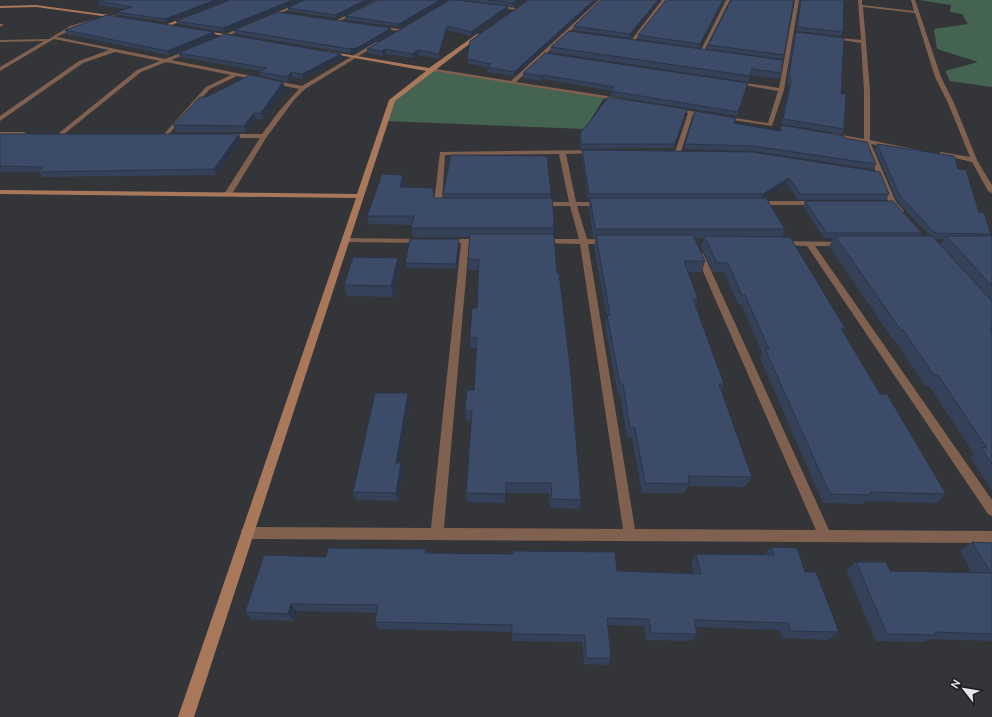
<svg xmlns="http://www.w3.org/2000/svg" width="992" height="717" font-family="Ubuntu,sans-serif">
<style>
.green{fill:#446351}
.lines{fill:none;stroke-linecap:round;stroke-linejoin:round}
.street{fill:#80604e;fill-rule:evenodd}
.secondary{fill:#a9785a;fill-rule:evenodd}
.wall{fill:#344159;fill-rule:evenodd}
.shaded-wall{fill:#2a3549}
.building{fill:#3c4c68;stroke:#2a3549}
</style>
<rect width="100%" height="100%" fill="#333539"/>
<path class="green" d="M919,0h73v87l-42,-6 -5,-10 33,-9 -41,-13 -3,-20 34,-5 -6,-10 -12,-2 1,-7z
M430,70l174,28 -19,31 -200,-8 7,-21z"/>
<g class="lines">
<path class="street" d="M306,0h5l-42,18 -3,-1z
M377,0h5l-44,22 -3,-1z
M599,0h4l-87,82 104,16 2,1v2l-195,-31 3,-2 81,13z
M662,0h4l-33,43h-4z
M726,0h4l-26,51 -4,1z
M795,0h4l-15,90 -12,36 -79,-12 -12,38 -5,1 -1,-1 13,-39 -17,-3v-2l97,15 10,-32 -47,-8 3,-2 45,7z
M858,0h4v5l52,6 -3,-11h4l26,77 13,26 23,57 15,25v8l-4,-2 -16,-29 -34,-8 3,-2 29,5 -22,-54 -13,-26 -20,-64 -52,-6 7,84v49l48,10 -3,2 -44,-8 25,58 8,9 -1,2h-6l-8,-10 -25,-60 -35,-7v-2l2,-1 33,6v-48l-3,-48 -32,-5 2,-1 30,3z
M494,5l22,3 2,1 -2,1 -23,-3z
M91,20l1,2 -18,6 -17,9 108,22 26,-10 2,2 -22,9 131,26 74,-44 4,1 -75,46 -11,11 -28,38 -34,56 -4,2 -4,-2 36,-56h-32l-3,-2 3,-2h34l18,-24 19,-21 -62,-13 -27,13 -44,48 -3,-2 1,-1 42,-47 25,-12 -65,-13 -25,10 -78,63h-4v-2l78,-63 23,-9 -45,-9 -32,11 -83,58v-5l79,-55 30,-11 -55,-11 -54,32v-4l44,-26 -44,1v-2l49,-1 21,-13z
M0,24h2l2,1 -4,2z
M244,26l4,1 -29,13 -4,-1z
M379,26l20,3 2,1 -2,1 -22,-3z
M0,132h24l3,2 -3,2h-24z
M595,150l3,2 -1,1 -31,1 10,48h27l4,2 -4,2h-26l10,33 22,1 4,2 -4,2h-21l47,285 181,1 -121,-277 4,-2 4,2 126,277 163,1v12l-745,-4 -5,-2 -1,-4 1,-4 5,-2 184,1 30,-285h-17v-4h39l4,2 -4,2h-14l-25,285 179,1 -43,-285 -39,-1 -4,-2 4,-2h38l-9,-33h-31l-4,-2 4,-2h30l-10,-48 -114,1 -3,46 7,2c-3,3 -12,3 -15,0l6,-51z
M754,201h63l4,2 -4,2h-63z
M342,238l81,1 4,2 -4,2 -78,-1h-3z
M778,241l70,1 1,2 -4,2h-30l177,254v16l-4,-2 -181,-268 -26,-1 -4,-2z"/>
<path class="secondary" d="M36,5l81,11 2,1 -2,1 -81,-11 -36,1v-2z
M188,16l3,1 -22,9 -4,-1z
M200,30l36,6 2,1 -2,1 -34,-6z
M477,34l4,1 -86,66 -201,616h-16l178,-519 -356,-4v-4l357,4 32,-94 37,-29 -98,-18 -2,-2 103,17z"/>
</g>
<path class="wall" d="M226,0l-59,22 -49,-7 -2,-3 9,-3 -26,-4 -1,-4z
M230,0h72l-78,32 -46,-8 -2,-3z
M374,0l-38,18 -48,-7v-3z
M378,0h68l-46,27 -54,-7 -1,-4z
M450,0l58,10 -37,26 -24,-6 -8,29 -20,-4 -5,3 -28,-4 -4,2 -14,-3 -1,-4z
M459,0h63l-9,7z
M528,0h69l-83,76 -27,-4v-4l-20,-5v-4z
M601,0h59l-31,38 -56,-8 1,-4z
M724,0l-25,48 -61,-9v-4z
M799,0h45l-1,32 -2,4 -45,-5 4,-31z
M65,30l151,6 -47,19 -102,-21z
M234,30l158,2 -34,20 -8,1 -115,-19z
M796,32l45,62 3,35 -2,5 -61,-10 8,-38 -2,-6 7,-44z
M708,45l76,10 -1,4 -76,-10z
M551,47l232,13 -2,13 -2,6 -29,-4 -2,7 -198,-30z
M178,53l163,1 1,4 -39,21 -11,-2 -3,5 -28,-6 -2,-4 2,-1 -81,-14z
M523,73l225,10 -11,33 -126,-20 1,-5 -69,-12 -2,2 -18,-3z
M285,88l-22,31h-7l-10,13h-70l-3,-7 33,-28z
M687,109l-13,39 -93,1 -2,-11 1,-5 12,-14z
M695,111l39,12 45,8 2,-6 63,13 32,26 -2,5 -123,-18 -67,-2z
M0,134l241,5 -25,36 -174,2 -4,-5h-38z
M877,144l81,25 33,65 -2,2h3v253h-1l-21,-32 4,-3 -45,-68h-4l-30,-45h-1l-65,-95 5,-8h-10l-21,-32 2,-5 117,32 -2,3h10l-33,-35 -22,-52zM934,239h10l-4,6z
M582,150l171,2 136,42 -3,6h-88l-11,-17 -23,15 21,31 -3,8 63,91 -2,3 37,63 66,100 -10,9 -70,-2 -3,3 -40,-1 -63,-145 2,-5 -21,-49h-3l-14,-32h-11l-12,-26 3,-8h-9l10,23 -3,11h-14l10,27 -2,7 28,78 -3,6 31,87 -7,10 -57,-1 -3,7h-43l-10,-55h-5l-7,-43h-2l-13,-70 2,-7 -13,-72 2,-8h-3l-4,-32 1,-6h-2l-6,-44z
M403,175l1,8 -1,4 31,11h9v-4h108l-1,4 4,23 -1,13 4,39 24,227 -2,9 -29,-1 -1,-15h-43l-1,10 -38,-1 -1,-9 6,-72h-6l-1,-10 9,-21 3,-42h-7v-11l7,-29 2,-38h-11v-11l2,-22h-57l-2,-9 1,-3 -43,-1 -2,-8z
M459,244l-2,25 -51,-1 -1,-5z
M400,269l-7,28 -46,-1 -3,-11z
M408,393l2,8 -11,62h2l2,8 -5,30 -42,-1 -3,-8z
M972,542l20,1v98l-63,-2 -5,3 -48,-1 -30,-71 10,-8 34,9 82,2 -12,-22z
M771,547l34,25 34,60 -11,8 -46,-2 -3,-8 -83,-3 1,7 -6,7 -45,-1 -2,-14 -36,-1 3,33 -3,7 -24,-1 -2,-22 -70,-1v-9l-134,-3 -3,-7 1,-9 -79,-2 -3,10 -42,-1 -7,-8 81,-55 100,-8v4l191,18 76,2 -2,-11 5,-8 69,1z"/>
<path class="shaded-wall" d="M215,0h11l-59,22 -2,-3z
M293,0h9l-78,32 -1,-4z
M366,0h8l-38,18 -1,-3z
M440,0h6l-46,27 -1,-3z
M517,0h5l-9,7v-4z
M594,0h3l-83,76v-4z
M658,0h2l-31,38 1,-4z
M723,0h1l-25,48 1,-4z
M508,6v4l-37,26v-4z
M447,26v4l-8,29v-5z
M391,28l1,4 -34,20 -8,1v-4z
M214,32l2,4 -47,19 -2,-4z
M385,49l1,5 -4,2v-5z
M418,50l1,5 -5,3 -1,-4z
M341,54l1,4 -39,21 -1,-5z
M291,72l1,5 -3,5 -2,-5z
M543,75v4l-2,2v-5z
M283,82l2,6 -22,31 -2,-6z
M687,109l-1,5 -12,34 1,-4z
M254,113l2,6 -10,13 -2,-6z
M239,134l2,5 -25,36 -2,-6z
M403,175l1,8 -3,13 -1,-9z
M789,178l-2,5 -26,17 2,-6z
M459,239v5l-2,25 -1,-5z
M398,258l2,11 -7,28 -2,-11z
M408,393l2,8 -12,69 -2,-7z
M401,463l2,8 -5,30 -2,-8z
M291,604l6,7 -3,10 -6,-7z"/>
<path class="building" d="M100,0h115l-50,19 -49,-7 16,-5 -34,-6z
M230,0h63l-70,28 -47,-7z
M304,0h62l-31,15 -47,-7z
M378,0h62l-41,24 -54,-8z
M450,0h6l52,6 -37,26 -24,-6 -8,28 -21,-4 -5,4 -28,-5 -3,2 -15,-2z
M488,0h29l-4,3z
M528,0h66l-80,72 -27,-5 4,-3 -24,-5 3,-18z
M601,0h57l-28,34 -56,-8z
M666,0h57l-23,44 -62,-9z
M731,0h63l-10,55 -76,-10z
M801,0h43l-1,32 -46,-5z
M277,12l114,16 -34,20 -7,1 -116,-19z
M107,15l107,17 -47,19 -102,-21z
M569,31l214,29 -2,13 -29,-4 -2,7 -199,-29z
M796,32l48,6 -3,56h5l-2,35 -61,-10 8,-37 -2,-7z
M225,34l116,20 -39,20 -11,-2 -4,5 -28,-5 8,-4 -89,-15z
M545,53l203,30 -10,29 -127,-21 3,-4 -71,-12 -2,1 -18,-3z
M250,75l33,7 -22,31h-7l-10,13 -71,-1 27,-28h6z
M608,97l79,12 -12,35h-94l-1,-11 12,-14z
M695,111l41,7 -2,5 46,8 1,-6 63,11v2l23,4 9,22 -123,-18 -68,-2z
M0,134h239l-25,35 -176,3 5,-5 -43,-1z
M877,144l77,12 4,13 8,1 13,42 5,1 7,21 -56,-1 -35,-37z
M582,150l171,2 127,20 9,22h-89l-11,-16 -26,16h-174z
M451,155l96,1 4,38h-108z
M382,174l21,1 -3,12 33,1 1,10h118l2,23 -1,7h-142l3,-12h-47z
M590,198h176l19,31h-190z
M805,201h88l29,32h-95z
M470,234h84l3,39h2l11,93 11,134 -29,-1 -1,-16h-45v11l-40,-1 6,-82h-7l2,-21h7l3,-52 -7,-1 2,-29h5l2,-48 -11,-1z
M596,235h97l12,26h-21l14,38h-5l31,85h-5l33,93 -64,-1 1,8 -44,-1 -10,-55h-5l-7,-44h-3l-13,-69h3z
M704,236l86,1 55,91h-4l39,66h7l59,100 -76,-2 1,3 -41,-1 -65,-145h4l-24,-54h-3l-14,-32h-11z
M835,236h97l60,65v27h-3l3,4v132l-11,-17 6,1 -49,-73h-4l-31,-45h-2z
M946,236h46v50z
M410,239h49l-3,25 -51,-1z
M353,257l45,1 -7,28 -47,-1z
M375,393h33l-12,70h5l-5,30 -43,-1z
M972,542l20,1v91l-57,-2 2,3 -50,-1 -31,-72h30l4,9 101,2z
M771,547l26,1 8,24h11l23,60 -49,-1 -2,-8 -94,-3 3,14 -46,-1 -2,-14 -42,-1 4,40h-25l-1,-23 -73,-1v-9l-137,-3 3,-17 -87,-1 -3,10 -43,-2 19,-57 62,2 2,-9 98,1 -1,4 88,1v-3l102,1 2,19 84,3 -5,-20 78,1z"/>
<g transform="translate(964 689) rotate(301)" stroke="#1c1d1e" stroke-width="3" paint-order="stroke">
<path d="M0-3L7 15L0 10L-7 15Z" fill="#e6e7ea"/>
<text y="-6" font-size="11" font-weight="bold" text-anchor="middle" fill="#e6e7ea">N</text>
</g>
</svg>
